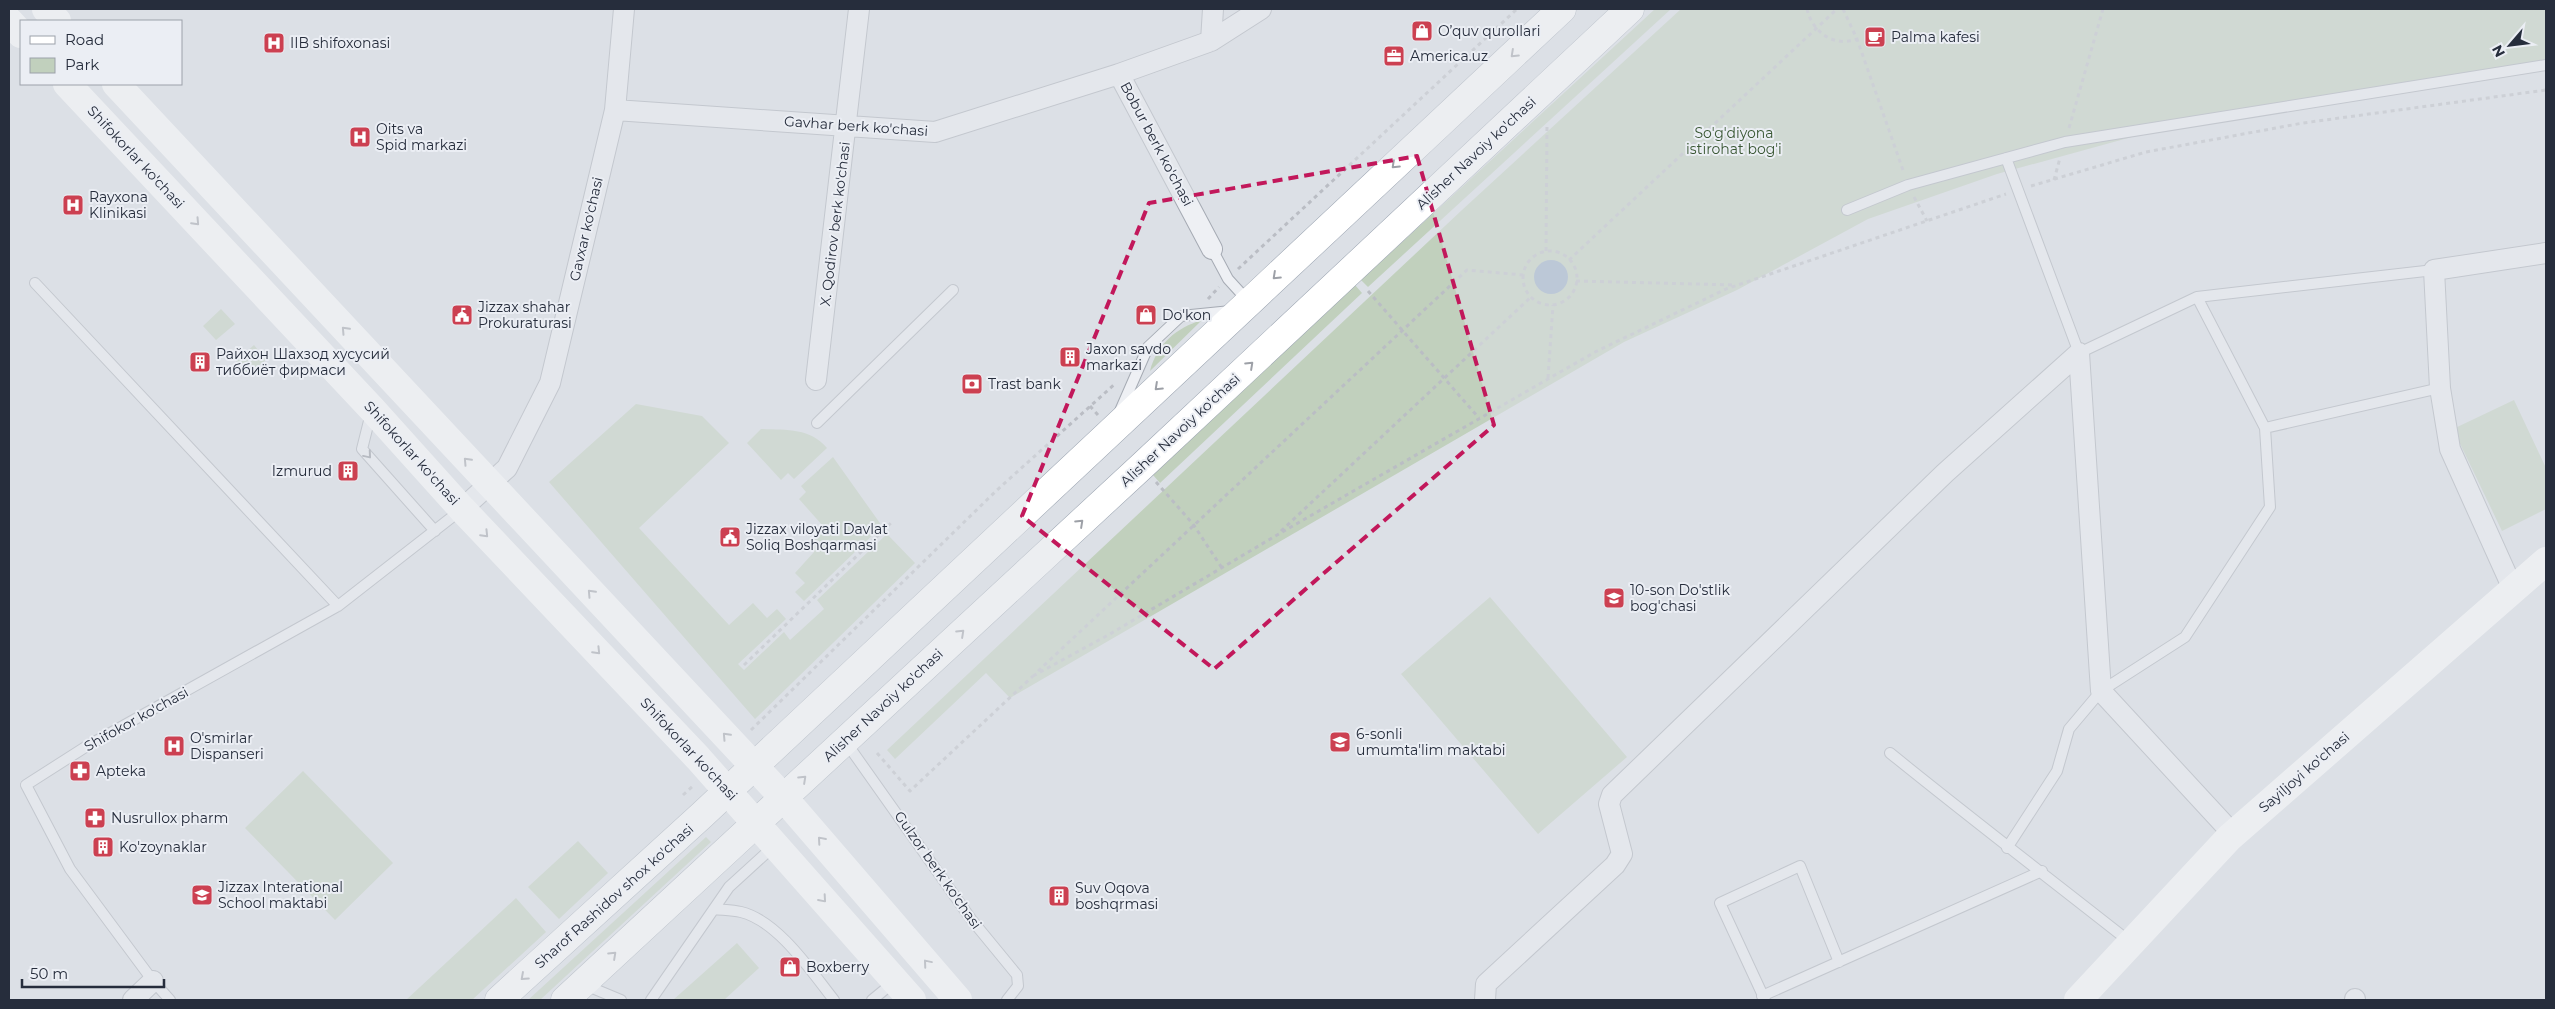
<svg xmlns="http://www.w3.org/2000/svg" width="2555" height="1009" font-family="Montserrat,sans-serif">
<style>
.green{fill:#c1d0bd}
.water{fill:#96acc6}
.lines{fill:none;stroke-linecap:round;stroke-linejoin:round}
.lane-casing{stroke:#a5aab3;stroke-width:12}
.street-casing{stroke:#a5aab3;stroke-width:22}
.primary-casing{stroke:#9ba4b1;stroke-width:29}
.path{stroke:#babdc4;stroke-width:3;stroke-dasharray:4 4;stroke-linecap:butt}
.lane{stroke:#eef0f4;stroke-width:10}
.street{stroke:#eef0f4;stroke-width:20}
.secondary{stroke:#fff;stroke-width:28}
.primary{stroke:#fff;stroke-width:28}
.oneway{stroke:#9da0a7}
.oneway2{stroke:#8a8e98}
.marked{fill:none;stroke:#c2185b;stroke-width:4;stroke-dasharray:10 6;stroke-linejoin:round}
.labels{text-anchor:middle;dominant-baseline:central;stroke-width:4;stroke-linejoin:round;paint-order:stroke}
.poi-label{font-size:14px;fill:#262d3c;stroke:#ebeef4;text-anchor:start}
.street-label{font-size:14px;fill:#262d3c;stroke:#ebeef4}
.park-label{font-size:14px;fill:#395733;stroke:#ebeef4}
</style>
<rect width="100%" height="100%" fill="#dce0e6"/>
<path class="green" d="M1655,9h16l-303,278 -7,-7z
M1681,9h865v55l-407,71 -142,39 -129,45 -131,71 -113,52 -614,356 -24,-25 -91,86 -8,-9 575,-540z
M1355,285l7,8 -202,190 -7,-8z
M221,309l14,15 -19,16 -13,-14z
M1202,320l-52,51c7,-27 26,-43 52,-51z
M254,345l12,15 -18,15 -12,-14z
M2514,400l32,68v41l-44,22 -49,-102z
M636,404l66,12 27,27 -90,85 90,97 24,-22 14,15 10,-9 9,10 -48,45 6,6 40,-38 6,8 34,-31 -7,-9 70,-66 28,29 -160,156 -206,-237z
M761,429c26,1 49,-1 66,19l-33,31 -6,-6 -7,7 -34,-37z
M833,457l49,69 -78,75 -9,-9 10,-9 -10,-10 19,-21v-17l9,-9 -24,-27 7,-7 -5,-6z
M1490,597l137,160 -89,77 -137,-160z
M303,771l90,92 -58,57 -90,-92z
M706,837l5,5 -171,158h-12z
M578,841l30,32 -49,46 -31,-32z
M516,898l30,34 -74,68h-66z
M737,943l22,25 -35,32h-51z"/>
<path class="water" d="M1534 277a17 17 0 1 1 34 0a17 17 0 1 1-34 0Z"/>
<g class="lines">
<g class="lane-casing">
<path id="lane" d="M2006,158l73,195 118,-56 237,-27
M1847,210l61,-25 157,-43 481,-77
M1212,249l16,30 20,22
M35,283l303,323
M1120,411l28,-64 33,-31 50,-5
M371,413l-9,36 73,82
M817,423l136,-133
M2265,428l175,-40
M845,741l126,178 46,56 1,11 -11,14
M1890,753c79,64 160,126 240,189
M2007,848l50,-77 12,-42 32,-38 84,-54 85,-130 -5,-79 -68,-131
M714,909c8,1 18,1 27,3 37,9 70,59 93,88
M585,985l36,15
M1762,996l280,-125
M170,1000l-17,-19 -83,-112 -44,-84 61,-39 251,-140 123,-96
M651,1000l78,-113 46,-42
M872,1000l22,-18
M1765,1000l-45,-97 80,-37 39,96"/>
</g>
<g class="street-casing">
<path id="street" d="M1211,41l50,-32
M615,110l320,22 184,-58
M1212,249l-93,-175 92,-33 2,-32
M2079,353l22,338 132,143
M816,380l43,-371
M462,509l45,-41 43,-85 65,-273 9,-101
M2513,589l-63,-140 -10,-61 -6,-118 112,-17
M2355,999v1
M133,1000l20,-19
M1485,1000l1,-16 129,-119 7,-11 -13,-50 3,-9 333,-322 134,-120"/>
</g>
<g class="primary-casing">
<path id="primary" d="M499,1000l203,-185 860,-806
M565,1000l577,-534 488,-457"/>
</g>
<path class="path" d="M1807,9c5,22 26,39 50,30
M1843,9l14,30 47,134
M2069,128l34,-119
M2054,180l6,-22
M2031,186l115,-34 157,-29 243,-33
M1914,197l13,24
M1546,251l1,-127
M1523 278a27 27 0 1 1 54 0a27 27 0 1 1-54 0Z
M1569,260l268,-251
M1238,269l279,-260
M1576,281l160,4
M1368,291l111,127
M1208,299l11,-12
M1548,378l5,-73
M1090,406l8,9
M1156,482l37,42 29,44
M1281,531l250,-234
M744,665l148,-143
M1038,671l429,-401 56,5
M1033,676l77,-42 167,-99 318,-183 131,-63 280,-95
M751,730l246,-240 119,-107
M877,753l33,38 123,-115
M683,795l10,-9"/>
<use href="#lane" class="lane"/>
<use href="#street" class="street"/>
<path class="secondary" d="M46,9l11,12
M9,21l12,13
M67,84l305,325 90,100 236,249 214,242
M116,84l667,713 175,203
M2078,1000l151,-162 317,-277"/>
<use href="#primary" class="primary"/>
</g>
<defs><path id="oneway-chevron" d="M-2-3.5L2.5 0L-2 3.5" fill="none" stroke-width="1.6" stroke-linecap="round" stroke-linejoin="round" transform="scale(1.25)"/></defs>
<g class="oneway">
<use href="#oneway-chevron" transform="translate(1514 54) rotate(137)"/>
<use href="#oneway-chevron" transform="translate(1395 165) rotate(137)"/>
<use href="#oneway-chevron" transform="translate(196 222) rotate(47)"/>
<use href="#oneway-chevron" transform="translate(1276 276) rotate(137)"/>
<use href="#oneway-chevron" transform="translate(345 330) rotate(-133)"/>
<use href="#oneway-chevron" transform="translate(1250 365) rotate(-43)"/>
<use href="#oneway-chevron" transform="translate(1158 387) rotate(137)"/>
<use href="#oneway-chevron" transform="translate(467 461) rotate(-133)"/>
<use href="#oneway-chevron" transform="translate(1080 523) rotate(-43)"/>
<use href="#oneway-chevron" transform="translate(485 534) rotate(46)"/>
<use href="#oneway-chevron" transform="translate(591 593) rotate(-133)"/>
<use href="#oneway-chevron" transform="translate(961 633) rotate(-43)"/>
<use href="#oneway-chevron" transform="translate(597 651) rotate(46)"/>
<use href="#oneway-chevron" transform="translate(726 736) rotate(-133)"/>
<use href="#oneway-chevron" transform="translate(803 779) rotate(-43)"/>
<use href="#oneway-chevron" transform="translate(821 840) rotate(-131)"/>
<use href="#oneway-chevron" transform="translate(823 899) rotate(49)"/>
<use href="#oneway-chevron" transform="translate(613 955) rotate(-43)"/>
<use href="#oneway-chevron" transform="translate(927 963) rotate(-130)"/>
<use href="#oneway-chevron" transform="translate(524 977) rotate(138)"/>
</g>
<use class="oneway2" href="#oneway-chevron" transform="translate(368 455) rotate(50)"/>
<path d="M0 0H2555V1009H0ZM1417,156l77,269 -280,244 -192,-153 127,-313z" fill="#dce0e6" fill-opacity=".55" fill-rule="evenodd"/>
<path class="marked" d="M1417,156l77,269 -280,244 -192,-153 127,-313z"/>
<defs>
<g id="shop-square" transform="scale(1.125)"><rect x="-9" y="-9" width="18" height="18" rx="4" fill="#cc4051" stroke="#ebeef4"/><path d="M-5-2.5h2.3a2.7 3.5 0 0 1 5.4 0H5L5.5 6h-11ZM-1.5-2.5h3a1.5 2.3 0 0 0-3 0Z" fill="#fff"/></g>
<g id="cafe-square" transform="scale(1.125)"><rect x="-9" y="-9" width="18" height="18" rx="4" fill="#cc4051" stroke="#ebeef4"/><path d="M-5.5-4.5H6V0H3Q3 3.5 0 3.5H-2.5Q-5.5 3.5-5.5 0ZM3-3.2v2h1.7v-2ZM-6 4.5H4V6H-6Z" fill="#fff"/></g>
<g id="hospital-square" transform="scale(1.125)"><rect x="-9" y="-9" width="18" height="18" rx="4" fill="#cc4051" stroke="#ebeef4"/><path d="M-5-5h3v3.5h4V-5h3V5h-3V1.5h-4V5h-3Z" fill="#fff"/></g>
<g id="office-square" transform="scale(1.125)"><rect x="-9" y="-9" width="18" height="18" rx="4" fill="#cc4051" stroke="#ebeef4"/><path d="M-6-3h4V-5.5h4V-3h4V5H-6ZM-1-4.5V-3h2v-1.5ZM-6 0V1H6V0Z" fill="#fff"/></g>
<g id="civic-square" transform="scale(1.125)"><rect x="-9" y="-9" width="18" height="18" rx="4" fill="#cc4051" stroke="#ebeef4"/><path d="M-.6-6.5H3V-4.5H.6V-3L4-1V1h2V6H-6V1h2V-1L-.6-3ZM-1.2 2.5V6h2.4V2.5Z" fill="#fff"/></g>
<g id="building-square" transform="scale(1.125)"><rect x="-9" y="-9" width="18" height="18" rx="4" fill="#cc4051" stroke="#ebeef4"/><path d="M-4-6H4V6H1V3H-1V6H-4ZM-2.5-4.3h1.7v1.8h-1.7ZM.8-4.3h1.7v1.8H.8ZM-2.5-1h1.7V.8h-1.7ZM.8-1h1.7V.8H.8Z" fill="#fff"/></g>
<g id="bank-square" transform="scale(1.125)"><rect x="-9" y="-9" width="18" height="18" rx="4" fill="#cc4051" stroke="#ebeef4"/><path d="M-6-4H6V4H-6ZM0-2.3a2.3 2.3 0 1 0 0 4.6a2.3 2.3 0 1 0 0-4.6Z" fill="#fff"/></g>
<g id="school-square" transform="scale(1.125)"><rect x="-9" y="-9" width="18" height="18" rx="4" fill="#cc4051" stroke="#ebeef4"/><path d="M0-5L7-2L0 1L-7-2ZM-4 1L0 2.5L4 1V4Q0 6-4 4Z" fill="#fff"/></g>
<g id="pharmacy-square" transform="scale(1.125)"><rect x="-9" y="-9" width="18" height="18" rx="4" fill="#cc4051" stroke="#ebeef4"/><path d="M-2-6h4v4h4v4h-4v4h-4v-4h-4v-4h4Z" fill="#fff"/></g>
</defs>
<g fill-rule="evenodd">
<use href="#shop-square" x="1422" y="31"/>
<use href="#cafe-square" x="1875" y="37"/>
<use href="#hospital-square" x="274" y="43"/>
<use href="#office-square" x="1394" y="56"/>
<use href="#hospital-square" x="360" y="137"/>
<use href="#hospital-square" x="73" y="205"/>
<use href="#civic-square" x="462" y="315"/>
<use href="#shop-square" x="1146" y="315"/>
<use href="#building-square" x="1070" y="357"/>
<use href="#building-square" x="200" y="362"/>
<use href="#bank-square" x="972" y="384"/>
<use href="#building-square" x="348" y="471"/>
<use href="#civic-square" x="730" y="537"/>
<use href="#school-square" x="1614" y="598"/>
<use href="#school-square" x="1340" y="742"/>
<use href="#hospital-square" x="174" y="746"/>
<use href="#pharmacy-square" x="80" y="771"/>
<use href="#pharmacy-square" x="95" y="818"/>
<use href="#building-square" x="103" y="847"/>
<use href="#school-square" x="202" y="895"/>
<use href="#building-square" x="1059" y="896"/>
<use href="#shop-square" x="790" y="967"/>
</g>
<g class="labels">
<g class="poi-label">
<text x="1438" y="31">O’quv qurollari</text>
<text x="1891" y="37">Palma kafesi</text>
<text x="290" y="43">IIB shifoxonasi</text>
<text x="1410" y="56">America.uz</text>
<text x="376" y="129">Oits va<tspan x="376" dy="16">Spid markazi</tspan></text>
<text x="89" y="197">Rayxona<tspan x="89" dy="16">Klinikasi</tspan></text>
<text x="478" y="307">Jizzax shahar<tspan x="478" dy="16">Prokuraturasi</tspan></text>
<text x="1162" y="315">Do'kon</text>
<text x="1086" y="349">Jaxon savdo<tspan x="1086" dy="16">markazi</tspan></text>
<text x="216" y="354">Райхон Шахзод хусусий<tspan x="216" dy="16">тиббиёт фирмаси</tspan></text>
<text x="988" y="384">Trast bank</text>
<text x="332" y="471" text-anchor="end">Izmurud</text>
<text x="746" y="529">Jizzax viloyati Davlat<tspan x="746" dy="16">Soliq Boshqarmasi</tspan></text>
<text x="1630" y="590">10-son Do'stlik<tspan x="1630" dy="16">bog'chasi</tspan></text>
<text x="1356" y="734">6-sonli<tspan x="1356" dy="16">umumta'lim maktabi</tspan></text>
<text x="190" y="738">O'smirlar<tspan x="190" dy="16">Dispanseri</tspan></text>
<text x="96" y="771">Apteka</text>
<text x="111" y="818">Nusrullox pharm</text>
<text x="119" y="847">Ko'zoynaklar</text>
<text x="218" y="887">Jizzax Interational<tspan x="218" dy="16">School maktabi</tspan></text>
<text x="1075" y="888">Suv Oqova<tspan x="1075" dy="16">boshqrmasi</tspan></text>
<text x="806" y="967">Boxberry</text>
</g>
<g class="street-label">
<text transform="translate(856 126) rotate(4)">Gavhar berk ko'chasi</text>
<text transform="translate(1157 144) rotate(62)">Bobur berk ko'chasi</text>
<text transform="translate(1476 153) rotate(-43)">Alisher Navoiy ko'chasi</text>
<text transform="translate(136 157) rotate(47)">Shifokorlar ko'chasi</text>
<text transform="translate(835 224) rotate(-83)">X. Qodirov berk ko'chasi</text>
<text transform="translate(586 229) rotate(-77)">Gavxar ko'chasi</text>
<text transform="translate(1180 430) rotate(-43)">Alisher Navoiy ko'chasi</text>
<text transform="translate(412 453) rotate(48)">Shifokorlar ko'chasi</text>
<text transform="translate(883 705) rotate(-43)">Alisher Navoiy ko'chasi</text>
<text transform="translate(136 719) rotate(-29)">Shifokor ko'chasi</text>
<text transform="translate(689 749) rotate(47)">Shifokorlar ko'chasi</text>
<text transform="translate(2304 772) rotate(-41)">Sayiljoyi ko'chasi</text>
<text transform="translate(938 870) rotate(55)">Gulzor berk ko'chasi</text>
<text transform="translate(614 896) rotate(-42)">Sharof Rashidov shox ko'chasi</text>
</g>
<g class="park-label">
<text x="1734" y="133">So'g'diyona<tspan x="1734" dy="16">istirohat bog'i</tspan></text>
</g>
</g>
<rect width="2555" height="1009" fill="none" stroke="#262d3c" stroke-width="20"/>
<rect x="20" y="20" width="162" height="65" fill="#ebeef4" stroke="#9ca1aa"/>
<rect x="30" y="36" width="25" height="8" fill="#ffffff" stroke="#9ca1aa"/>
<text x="65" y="45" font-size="15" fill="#262d3c">Road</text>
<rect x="30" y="58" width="25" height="15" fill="#c1d0bd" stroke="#9ca1aa"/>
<text x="65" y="70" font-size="15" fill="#262d3c">Park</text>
<g transform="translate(2510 45) rotate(242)" stroke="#ebeef4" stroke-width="4" paint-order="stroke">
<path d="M0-4L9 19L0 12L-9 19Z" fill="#262d3c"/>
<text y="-8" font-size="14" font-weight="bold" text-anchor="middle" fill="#262d3c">N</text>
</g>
<path d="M22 979v8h142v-8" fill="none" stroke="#262d3c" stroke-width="2.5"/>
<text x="30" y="979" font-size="15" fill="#262d3c" stroke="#ebeef4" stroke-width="4" paint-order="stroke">50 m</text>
</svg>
